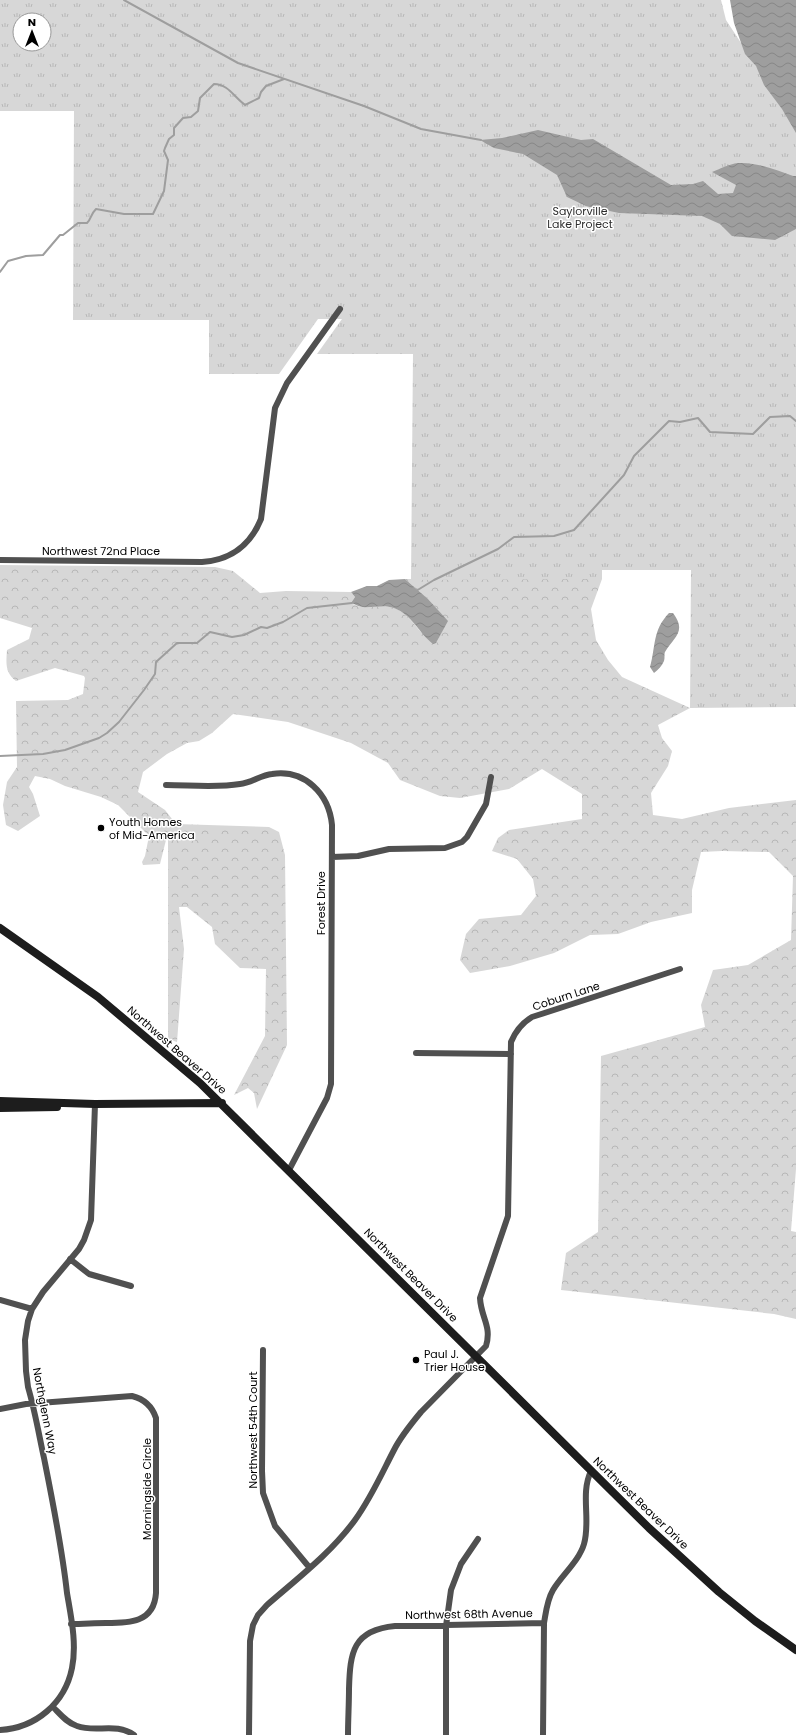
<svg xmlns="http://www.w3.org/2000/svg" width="796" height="1735" font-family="Poppins,sans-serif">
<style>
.forest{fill:url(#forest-crowns)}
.park{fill:url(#park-tufts);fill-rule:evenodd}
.water{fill:url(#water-waves)}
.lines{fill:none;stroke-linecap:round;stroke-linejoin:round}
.stream{stroke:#9e9e9e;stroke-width:2}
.street{stroke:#505050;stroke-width:6}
.secondary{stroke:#1d1d1d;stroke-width:8}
.poi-dot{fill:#000;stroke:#fff;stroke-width:1.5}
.labels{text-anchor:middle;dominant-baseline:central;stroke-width:3;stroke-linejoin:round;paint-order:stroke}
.park-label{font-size:11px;fill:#2e2e2e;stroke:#fff}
.street-label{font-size:11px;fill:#000;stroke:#fff}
.poi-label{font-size:11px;fill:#000;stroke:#fff;text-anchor:start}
</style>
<defs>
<pattern id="forest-crowns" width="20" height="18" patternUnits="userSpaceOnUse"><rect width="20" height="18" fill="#d7d7d7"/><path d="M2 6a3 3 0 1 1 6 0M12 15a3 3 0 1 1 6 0" fill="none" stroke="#b7b7b7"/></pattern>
<pattern id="park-tufts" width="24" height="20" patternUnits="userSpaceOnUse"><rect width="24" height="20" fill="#d7d7d7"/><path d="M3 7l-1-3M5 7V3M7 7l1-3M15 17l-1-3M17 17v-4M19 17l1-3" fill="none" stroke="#b7b7b7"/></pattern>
<pattern id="water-waves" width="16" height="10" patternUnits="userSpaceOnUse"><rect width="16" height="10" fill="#9e9e9e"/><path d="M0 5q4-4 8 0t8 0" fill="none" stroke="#868686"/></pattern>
</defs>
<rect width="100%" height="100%" fill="#fff"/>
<path class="forest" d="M0,565l215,2 18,4 27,22 26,-2 65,1 4,5 -4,6c4,2 8,4 12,4 12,1 22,-4 34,2 17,9 22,27 39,34l11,-22 -19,-22 -23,-20h197l-11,30 5,31 12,20 14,17 68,31 -32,17 4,13 10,13 -4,15 -17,27 2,22 29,4 47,-11 67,-8v369l-5,62 5,1v87l-22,-5 -213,-24 5,-37 32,-21 3,-176 104,-29 -4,-22 12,-35 35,-5 43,-25 2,-64 -24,-24 -47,-1 -21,1 -9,38v23l-41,9 -33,12 -28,1 -36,18 -44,13 -40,7 -10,-13 6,-26 13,-15 42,-4 15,-19 -3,-17 -16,-20 -25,-8 6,-13 11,-8 73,-11v-25l-40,-25 -33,20 -49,9 -20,-2 -40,-16 -12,-17 -37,-20 -63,-21 -55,-8 -21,19 -13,8 -12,2 -20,11 -24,18 -5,20 27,18 11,14 93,3 10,5 6,23 2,190 -30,64 -3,-16 -6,-5 -14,7 31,-59 1,-67 -26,-1 -25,-24 -3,-17 -25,-20h-8l5,42 -7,93 -9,-3v-207l-8,32 -17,1 -1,-3 3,-6 4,-20 -31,-31 -17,-8 -36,-11 -15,-7 -15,-3 -6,11 4,7 7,22 -22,15 -12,-6 -3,-20 4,-23 10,-15 -1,-66 52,-1 15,-6 2,-16 -1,-2 -29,-8 -39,13c-11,-8 -10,-18 -9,-31l22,-11 3,-11 -32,-10z"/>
<path class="park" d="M0,0h721l5,20 70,107v580l-106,1 1,-138h-89v9l-191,1 2,-226h-96l25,-35h-24l-39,55h-70v-54h-136l1,-209h-74zM20,20h24v24h-24z"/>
<path class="water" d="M730,0h66v133l-14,-24 -18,-24 -8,-19 -11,-12 -11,-31z
M538,130l43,10 12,-1 78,46 22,-1 10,-3 15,13 15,-1 3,-8 -24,-13c8,-3 17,-8 26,-9 19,-1 38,7 55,13h3v53l-21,11 -43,-4 -12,-12 -18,-8 -83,-3 -33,-7 -19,-9 -10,-22 -34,-21 -29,-6 -14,-8 22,-2z
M405,579l23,20 20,22 -12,22 -3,1c-14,-11 -21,-29 -39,-36 -11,-4 -20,0 -31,-1 -4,0 -8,-3 -12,-4l4,-6 -4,-5 16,-6h10l12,-6z
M669,613h4c14,19 1,24 -8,39 -1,2 0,6 -1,9 -2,5 -6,9 -10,12l-4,-6c6,-21 2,-36 19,-54z"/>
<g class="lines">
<path class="stream" d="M124,0l114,63 126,43 57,23 60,11
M0,272l8,-11 18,-5 17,-1 17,-20h3l15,-12h9c5,-5 3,-8 9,-14l28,5h29l11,-23 4,-31 -4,-9 1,-3 4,-9 5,-4v-7l9,-10 8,-1 7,-6 2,-13 14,-14c14,0 20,13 31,21l14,-7 2,-6 5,-6 18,-7
M416,591l18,-11 64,-31 16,-12 40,-1 20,-6 50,-55 10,-19 35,-35 11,1 18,-4 12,14 43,2 17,-17 20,-1 6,5
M0,756l43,-2 22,-4 34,-12 8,-5 12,-11 25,-32 11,-16 1,-12 21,-19h20l13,-11 22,5 12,-2 17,-8 6,1 16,-6 24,-14 45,-5"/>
<path class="street" d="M0,560l202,2c29,-2 48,-16 59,-43l14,-111 12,-25 53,-74
M166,785c23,0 51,3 74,-1 11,-1 21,-9 32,-10 33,-5 57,20 60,51l-1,259 -4,14 -38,72
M332,857l26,-1 31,-7 56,-1 17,-6 5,-5 19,-33 5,-27
M416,1053l95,1
M70,1259l19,15 42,12
M0,1300l32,9
M263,1350l-1,121 1,22 12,33 34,41
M0,1409l26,-5 106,-8c12,3 20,10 24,22v175c-2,30 -27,30 -50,30 -11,0 -23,1 -35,1
M53,1707c7,7 14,16 24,19 19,7 39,-4 57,9
M0,1730c36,-2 65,-27 72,-62 5,-25 -1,-51 -5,-75 -5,-46 -14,-90 -23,-135 -5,-23 -9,-47 -16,-71l-2,-16 -1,-31 3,-19 4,-12 11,-17 36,-43 5,-9 7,-20 4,-116
M249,1735l1,-94 3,-16 5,-10 9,-10c31,-27 64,-52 88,-85 16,-22 27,-47 39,-70 7,-14 17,-26 27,-38l65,-66c6,-20 -5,-28 -6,-48l28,-82 3,-174c5,-12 11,-19 21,-25l148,-48
M348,1735c0,-15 1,-31 1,-46 1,-37 4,-59 46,-63l149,-3
M446,1735v-109l5,-36 10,-26 17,-25
M543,1735l1,-112c2,-11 3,-23 9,-33 9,-15 26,-29 31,-46 7,-24 -4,-50 7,-73"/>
<path class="secondary" d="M0,928l98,69 102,86 449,445 70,64 36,29 41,29
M0,1101l95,3 127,-1
M0,1108l57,-1"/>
</g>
<g class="poi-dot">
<circle cx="101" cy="828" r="4"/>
<circle cx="416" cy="1360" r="4"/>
</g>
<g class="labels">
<g class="park-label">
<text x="580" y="211">Saylorville<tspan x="580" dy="13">Lake Project</tspan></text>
</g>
<g class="street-label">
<text x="101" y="551">Northwest 72nd Place</text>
<text transform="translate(321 903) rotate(-90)">Forest Drive</text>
<text transform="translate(566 996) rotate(-18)">Coburn Lane</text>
<text transform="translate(177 1050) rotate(41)">Northwest Beaver Drive</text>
<text transform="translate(411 1275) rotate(45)">Northwest Beaver Drive</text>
<text transform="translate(45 1411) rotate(79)">Northglenn Way</text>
<text transform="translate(253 1430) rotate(-90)">Northwest 54th Court</text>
<text transform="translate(147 1489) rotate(-90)">Morningside Circle</text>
<text transform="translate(641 1503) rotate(44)">Northwest Beaver Drive</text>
<text transform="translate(469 1614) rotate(-1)">Northwest 68th Avenue</text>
</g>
<g class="poi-label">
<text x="109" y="822">Youth Homes<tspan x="109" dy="13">of Mid-America</tspan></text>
<text x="424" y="1354">Paul J.<tspan x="424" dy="13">Trier House</tspan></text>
</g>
</g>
<g transform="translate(32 32)"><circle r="19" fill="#ffffff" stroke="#999999"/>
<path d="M0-3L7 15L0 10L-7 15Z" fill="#000000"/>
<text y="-6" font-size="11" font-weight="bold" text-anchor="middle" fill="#000000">N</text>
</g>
</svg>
